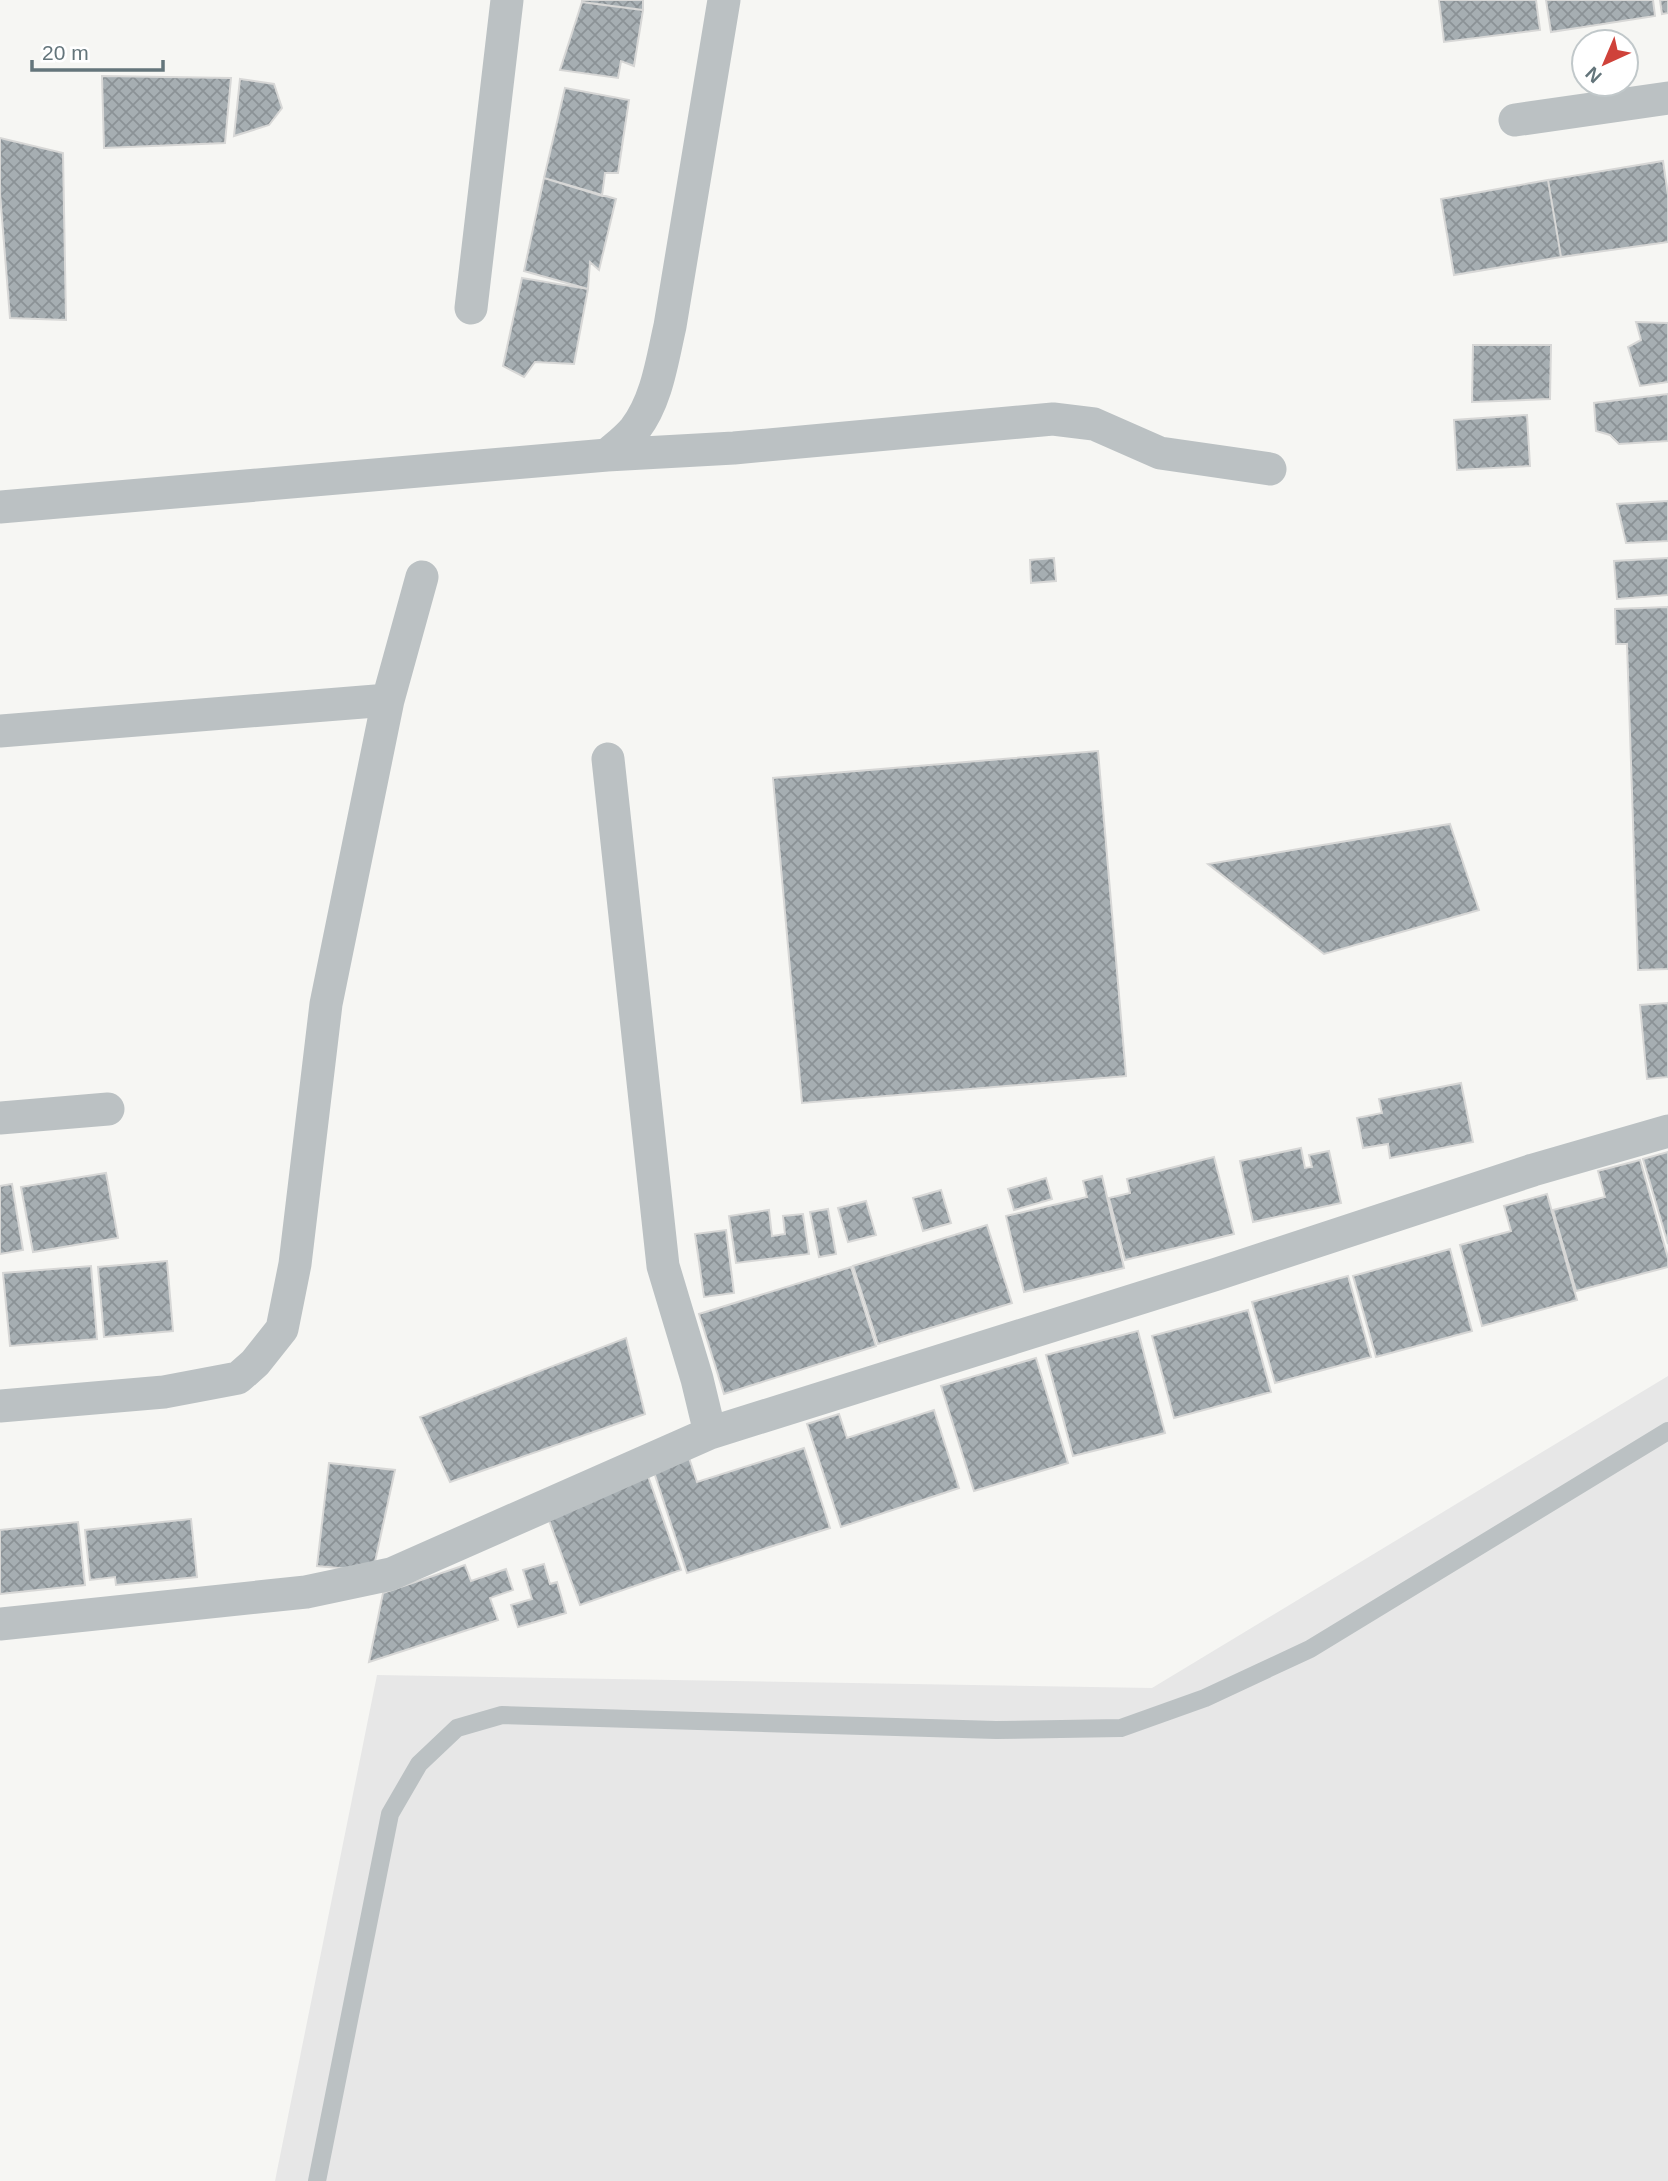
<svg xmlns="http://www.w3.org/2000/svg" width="1668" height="2181" font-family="Helvetica,sans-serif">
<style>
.built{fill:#e7e7e7}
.building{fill:url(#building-cross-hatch);stroke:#d7d7d6;stroke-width:2}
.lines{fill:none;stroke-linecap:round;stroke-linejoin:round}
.service{stroke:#bbc1c3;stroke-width:18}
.minor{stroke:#bbc1c3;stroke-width:33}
</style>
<defs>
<pattern id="building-cross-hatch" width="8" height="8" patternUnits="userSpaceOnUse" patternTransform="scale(1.75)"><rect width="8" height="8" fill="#a6aeb2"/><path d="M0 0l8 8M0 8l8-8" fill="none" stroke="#8b9296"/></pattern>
</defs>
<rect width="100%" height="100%" fill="#f6f6f3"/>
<path class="built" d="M1668,1376v805h-1393l102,-506 775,13z"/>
<path class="building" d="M582,0h61v10l-61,-8z
M1439,0h97l4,30 -96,12z
M1546,0h107l2,16 -104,16z
M1660,0h8v13l-6,1z
M582,2l61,8 -9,56 -13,-5 -3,17 -58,-8z
M102,76l129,2 -6,65 -121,5z
M240,79l34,5 8,24 -13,17 -35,11z
M565,88l64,12 -11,73h-13l-3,23 -58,-18z
M0,138l63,15 3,167 -56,-2 -10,-125z
M1663,161l5,34v47l-107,15 -13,-77z
M544,178l72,21 -17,71 -9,-8 -2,27 -64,-18z
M1548,180l13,77 -107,18 -13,-76z
M522,278l66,11 -14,75 -39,-2 -11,15 -21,-11z
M1636,322l32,1v59l-28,4 -12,-39 13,-7z
M1473,345h78l-1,54 -78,3z
M1668,394v47l-49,3 -9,-9 -14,-4 -2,-28z
M1527,415l3,51 -73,4 -3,-50z
M1668,501v40l-42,2 -9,-39z
M1054,558l2,23 -25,2 -1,-23z
M1668,558v37l-51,4 -3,-38z
M1668,607v362l-30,1 -11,-326h-11l-1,-35z
M1098,751l28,325 -324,27 -29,-325z
M1450,824l29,86 -155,44 -116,-90z
M1668,1003v74l-21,2 -7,-74z
M1461,1083l12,59 -83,16 -2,-14 -25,4 -6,-30 25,-5 -3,-14z
M1301,1148l4,20 7,-1 -3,-12 20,-4 12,52 -88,19 -13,-61z
M1668,1152v92l-25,-85z
M1214,1157l20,77 -109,26 -16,-62 21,-5 -3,-14z
M1640,1160l28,98v9l-92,24 -23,-81 52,-13 -7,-26z
M106,1173l12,65 -85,14 -12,-65z
M1102,1176l22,92 -100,24 -18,-76 81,-19 -4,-16z
M1046,1178l6,21 -38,11 -6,-21z
M12,1184l11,66 -23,4v-68z
M941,1190l10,33 -28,8 -10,-33z
M1547,1194l30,106 -95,26 -22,-81 51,-14 -7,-25z
M866,1201l10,34 -28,7 -10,-34z
M828,1209l8,45 -17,3 -9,-45z
M769,1210l3,26 13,-2 -2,-18 20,-2 6,40 -73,9 -7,-47z
M987,1225l25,78 -134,41 -25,-78z
M726,1230l8,63 -30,4 -9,-63z
M1450,1249l22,82 -96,26 -23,-81z
M167,1261l6,70 -69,6 -6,-70z
M91,1266l6,73 -87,7 -7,-73z
M851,1267l25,79 -152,48 -25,-80z
M1348,1276l23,81 -96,26 -23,-81z
M1248,1310l23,82 -97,26 -22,-82z
M1138,1331l27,102 -92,23 -27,-101z
M626,1338l19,76 -195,68 -30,-65z
M1036,1358l32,105 -94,28 -33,-105z
M934,1410l25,78 -118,39 -34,-103 32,-10 8,24z
M804,1448l26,80 -143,45 -35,-107 36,-11 9,27z
M329,1463l66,7 -22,101 -56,-5z
M648,1476l33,94 -101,35 -34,-93z
M191,1519l6,58 -81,8 -1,-8 -25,3 -5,-50z
M78,1522l7,63 -85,9v-64z
M544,1564l6,20 7,-2 9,31 -48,14 -7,-22 21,-6 -9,-29z
M465,1565l6,16 35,-12 7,21 -23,8 8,22 -129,42 14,-69z"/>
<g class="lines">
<path class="service" d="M317,2181l73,-367 29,-50 38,-36 45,-13 494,15 125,-2 84,-30 105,-49 358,-218"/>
<path class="minor" d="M1515,120l153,-22
M471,308l36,-308
M607,455c9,-8 20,-16 28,-26 22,-29 27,-68 35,-103l54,-326
M0,507l607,-52 127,-7 319,-29 41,5 66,29 110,16
M0,731l388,-31 34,-123
M608,759l55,507 34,113 13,54
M0,1118l108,-9
M0,1406l164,-14 74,-14 17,-15 27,-34 13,-65 31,-260 62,-304
M0,1624l306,-32 85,-18 319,-141 507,-159 316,-104 135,-39"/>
</g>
<g transform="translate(1605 63) rotate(224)"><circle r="33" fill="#ffffff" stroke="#c1c8ca" stroke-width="2"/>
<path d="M0-5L12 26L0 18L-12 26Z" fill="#cf423a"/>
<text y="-10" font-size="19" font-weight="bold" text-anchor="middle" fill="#64757b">N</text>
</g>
<path d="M32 60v10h131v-10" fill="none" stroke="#64757b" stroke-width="3.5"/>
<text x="42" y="60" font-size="21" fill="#64757b" stroke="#ffffff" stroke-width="5" paint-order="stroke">20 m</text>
</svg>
